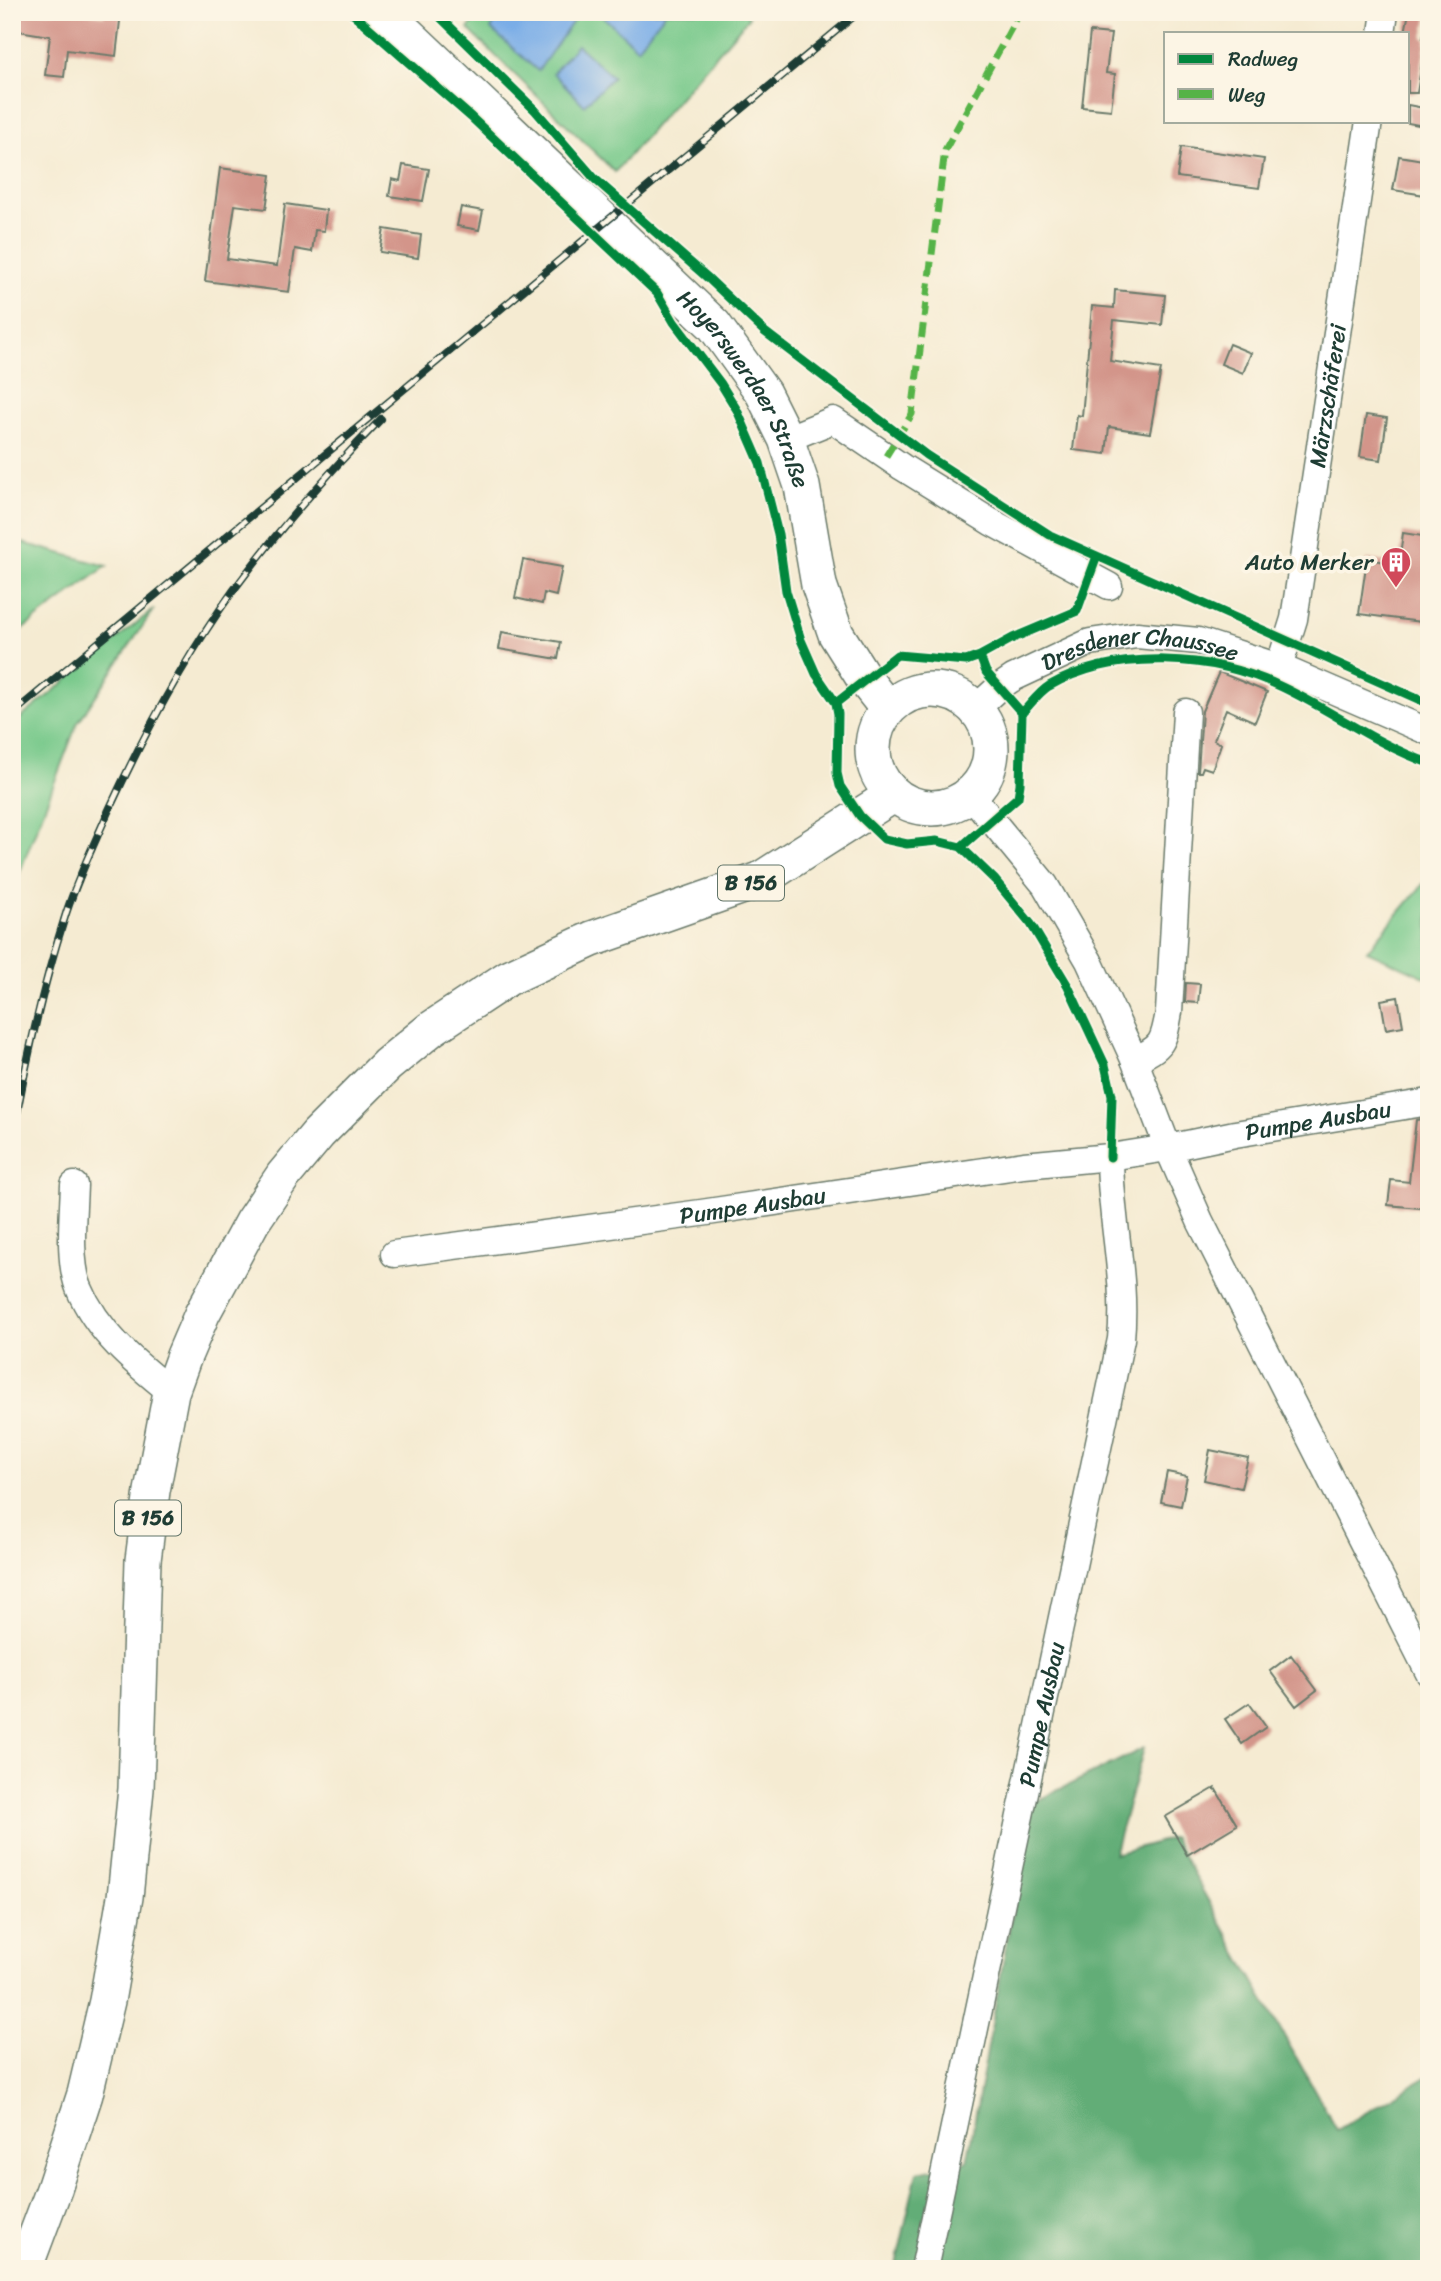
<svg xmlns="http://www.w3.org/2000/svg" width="1441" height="2281" font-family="Sriracha,sans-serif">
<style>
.green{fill:#78c98b;stroke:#4c8360;stroke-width:2}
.forest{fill:#62ad77;stroke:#407556;stroke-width:2}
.water{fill:#7aade7;stroke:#4c758e;stroke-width:2}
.building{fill:#d3958a}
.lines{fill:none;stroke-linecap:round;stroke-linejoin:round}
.minor-casing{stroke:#6a7a6b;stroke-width:29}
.major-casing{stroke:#6a7a6b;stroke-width:38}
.minor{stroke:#fff;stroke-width:26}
.major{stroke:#fff;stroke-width:35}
.rail-casing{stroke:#1f3d34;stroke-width:8}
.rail{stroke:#fcf5e5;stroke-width:5;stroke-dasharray:16;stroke-linecap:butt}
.quiet{stroke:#55b346;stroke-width:7;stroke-dasharray:14 7;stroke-linecap:butt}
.cycleway-casing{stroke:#fcf5e5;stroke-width:13}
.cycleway{stroke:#00873e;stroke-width:9}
.labels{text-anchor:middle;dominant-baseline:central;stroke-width:7;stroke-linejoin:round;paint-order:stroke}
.shield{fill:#fcf5e5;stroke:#617469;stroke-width:2}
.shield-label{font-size:21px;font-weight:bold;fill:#1f3d34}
.street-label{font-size:23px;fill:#1f3d34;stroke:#fcf5e5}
.poi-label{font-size:23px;fill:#1f3d34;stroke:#fcf5e5;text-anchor:end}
</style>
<rect width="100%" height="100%" fill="#fcf5e5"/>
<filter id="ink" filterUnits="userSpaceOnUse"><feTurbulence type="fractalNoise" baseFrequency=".0143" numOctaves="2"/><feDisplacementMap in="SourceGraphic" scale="14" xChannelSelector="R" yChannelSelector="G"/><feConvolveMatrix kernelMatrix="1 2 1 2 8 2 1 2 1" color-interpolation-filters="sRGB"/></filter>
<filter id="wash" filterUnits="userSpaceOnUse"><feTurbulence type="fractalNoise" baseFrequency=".00686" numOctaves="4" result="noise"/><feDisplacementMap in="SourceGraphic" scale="28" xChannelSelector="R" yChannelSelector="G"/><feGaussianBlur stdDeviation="1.57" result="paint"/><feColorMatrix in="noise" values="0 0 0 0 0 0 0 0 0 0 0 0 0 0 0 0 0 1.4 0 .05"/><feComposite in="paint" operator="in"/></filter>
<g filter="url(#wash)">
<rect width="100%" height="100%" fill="#f5ebd2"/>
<path class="green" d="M481,12h263l5,5 -134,155 -147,-143z
M12,540l95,26 -95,71z
M154,609l-77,115 -65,168v-167z
M1429,877v102l-62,-28z"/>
<path class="forest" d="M1144,1748l-30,106 59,-16 164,292 92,-55v194h-534l22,-97 50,-10 65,-359z"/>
<path class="water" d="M502,12h63l9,8 -36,51 -47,-42z
M598,12h68l-29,36z
M577,45l36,32 -29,28 -31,-32z"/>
<g id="blocks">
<path class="building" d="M12,12h62l30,4v-4h17l-5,44 -49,-6 -3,27 -19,-2 5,-39 -38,-6z
M1409,12h19l-5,26h3l-9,55h-9v-60h-3z
M1090,32l21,2 -5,39 9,1 -4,36 -29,-3z
M1408,105l21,4v18l-21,-4z
M1181,147l83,12 -5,29 -82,-11z
M1399,156l30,5 -4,34 -32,-5z
M403,165l26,4 -6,32 -34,-5 3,-17 8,2z
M220,168l51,7 -5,34 -31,-4 -8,54 50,7 8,-62 41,6 -2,21 -9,-1 -3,22 -17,-3 -6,43 -84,-11z
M461,207l22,4 -4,19 -22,-4z
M384,229l37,6 -3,23 -38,-6z
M1115,290l50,5 -3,30 -48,-5 -4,41 51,8 -11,64 -41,-6 -3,27 -33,-4 4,-35 5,1 10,-110 22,2z
M1229,344l22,9 -8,20 -22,-9z
M1366,415l21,3 -6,42 -21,-3z
M1403,533l26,4v86l-70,-9 8,-55 32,5z
M523,560l39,7 -6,29 -12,-3 -2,11 -27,-6z
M502,632l59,10 -3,17 -59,-10z
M1219,672l48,20 -12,30 -29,-13 -12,31 7,4 -9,26 -9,-3 -2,5h-3l4,-61z
M1186,983l14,1 -2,19 -13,-1z
M1398,997l5,29 -17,3 -5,-29z
M1429,1118v91l-41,-4 3,-25 18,2 7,-62z
M1210,1450l38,8 -7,30 -37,-8z
M1167,1472l20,4 -6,30 -20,-4z
M1291,1655l26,35 -21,16 -26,-35z
M1249,1703l17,24 -24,17 -17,-25z
M1215,1788l22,37 -50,30 -22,-38z"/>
</g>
</g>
<g filter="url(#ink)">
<use href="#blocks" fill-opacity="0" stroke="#6a7a6b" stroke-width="2"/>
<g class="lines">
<g class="minor-casing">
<g id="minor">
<path d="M1382,33l3,-21"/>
<path d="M786,439l47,-19 69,47 89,55 118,64"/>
<path id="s1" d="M1279,667l15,-48 75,-498"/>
<path id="s2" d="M976,708l22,-20 15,-10 77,-36 47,-7 61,6 81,26 150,65"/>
<path d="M971,795l74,90 44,76 45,98 34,89 32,73 229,452"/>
<path d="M1134,1059c29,-10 30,-19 35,-47l17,-300"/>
<path d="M74,1185c-1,29 -6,76 5,103 18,44 56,75 92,104"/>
<path id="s3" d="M394,1254l307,-41 323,-48 86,-8 58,-9 67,-14 194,-32"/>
<path id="s4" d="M924,2269l197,-930c6,-61 -11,-121 -11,-182"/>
</g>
</g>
<g class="major-casing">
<g id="major">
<path id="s5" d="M384,12l330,313 49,68 23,46 16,47 17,99 17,49 29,46 22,28"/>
<circle cx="932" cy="749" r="59"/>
<path d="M24,2269l30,-80 31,-95 22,-93 18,-104 11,-108 7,-229 9,-69 19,-99 13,-36 18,-42 50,-92 31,-46 35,-42 69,-69 44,-36 77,-51 84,-39 168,-59 133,-85"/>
</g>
</g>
<use href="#minor" class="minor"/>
<use href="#major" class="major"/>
<g class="rail-casing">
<path id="rail" d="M12,714l847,-702
M12,1141c13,-75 29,-149 52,-221 11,-37 29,-73 44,-108 35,-76 76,-153 125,-221 45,-61 95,-118 148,-172"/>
</g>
<use href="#rail" class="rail"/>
<path class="quiet" d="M886,456l26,-42 33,-264 75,-138"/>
<g class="cycleway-casing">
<path id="cycleway" d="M351,12l120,105 186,176 17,29 47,62 16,26 23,53 18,71 8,57 15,49 15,34 20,29 2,11 -1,59 3,13 20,30 24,23 23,5 30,-3 24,6 34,33 36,44 37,62 37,79 7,30 -2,62
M435,12l100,98 60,69 114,100 56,53 161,123 124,80 379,169
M980,656l33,-18 64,-27 20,-55
M836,703l61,-48 69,6 14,-5 6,16 36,41
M961,847l57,-50 2,-13 2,-71c8,-8 17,-21 27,-27 67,-38 164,-32 233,1 49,23 95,58 147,76"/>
</g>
<use href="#cycleway" class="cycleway"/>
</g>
</g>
<defs>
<g id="building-pin" transform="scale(1.575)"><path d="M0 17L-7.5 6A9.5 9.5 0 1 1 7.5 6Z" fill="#d1495b" stroke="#fcf5e5"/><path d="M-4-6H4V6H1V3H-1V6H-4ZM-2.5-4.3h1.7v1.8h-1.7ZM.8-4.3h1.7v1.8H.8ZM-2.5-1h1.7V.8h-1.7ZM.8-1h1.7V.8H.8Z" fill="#fff"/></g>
</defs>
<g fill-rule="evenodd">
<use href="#building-pin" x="1396" y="562"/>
</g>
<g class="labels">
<g class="shield">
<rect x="718" y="865.5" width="66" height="35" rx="5"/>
<rect x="115" y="1500.5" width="66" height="35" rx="5"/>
</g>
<g class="shield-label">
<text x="751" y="883">B 156</text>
<text x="148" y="1518">B 156</text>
</g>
<g class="street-label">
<text stroke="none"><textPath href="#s5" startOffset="525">Hoyerswerdaer Straße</textPath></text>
<text stroke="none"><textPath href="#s1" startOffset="276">Märzschäferei</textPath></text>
<text stroke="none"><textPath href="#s2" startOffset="182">Dresdener Chaussee</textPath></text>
<text stroke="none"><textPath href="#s3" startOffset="934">Pumpe Ausbau</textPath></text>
<text stroke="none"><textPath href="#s3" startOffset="362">Pumpe Ausbau</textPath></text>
<text stroke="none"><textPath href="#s4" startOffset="567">Pumpe Ausbau</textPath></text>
</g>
<g class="poi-label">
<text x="1373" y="562">Auto Merker</text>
</g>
</g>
<rect width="1441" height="2281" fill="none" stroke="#fcf5e5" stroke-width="42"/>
<rect x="1164" y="32" width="245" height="91" fill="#fcf5e5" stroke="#a4ab9e" stroke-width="2"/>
<rect x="1178" y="54" width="35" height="10" fill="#00873e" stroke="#a4ab9e" stroke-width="2"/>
<text x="1228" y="66" font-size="21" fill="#1f3d34">Radweg</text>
<rect x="1178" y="89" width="35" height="10" fill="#55b346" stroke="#a4ab9e" stroke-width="2"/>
<text x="1228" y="102" font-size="21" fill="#1f3d34">Weg</text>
</svg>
